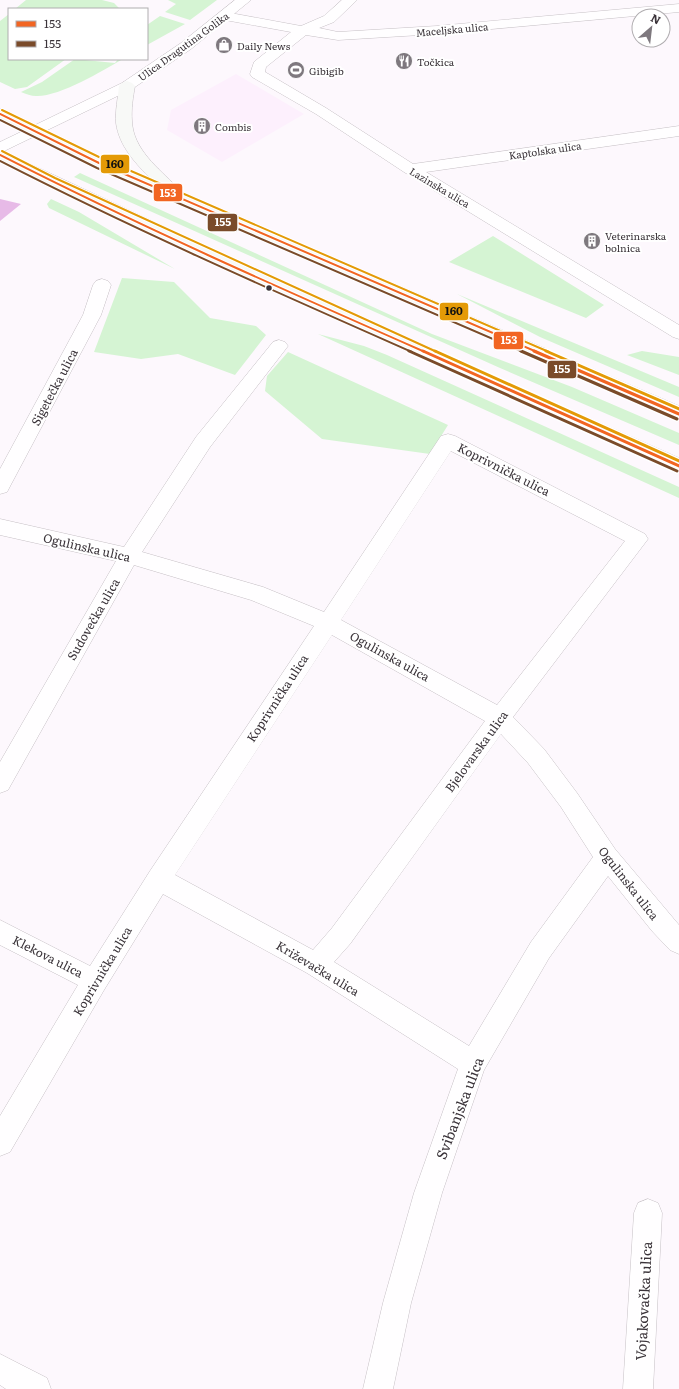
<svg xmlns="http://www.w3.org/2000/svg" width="679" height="1389" font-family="Literata,serif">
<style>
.built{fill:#fdf0fd}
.green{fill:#d5f4d3}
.water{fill:#e7bae7}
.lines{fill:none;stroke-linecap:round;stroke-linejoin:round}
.minor-casing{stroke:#c6c0c5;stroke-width:1}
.tertiary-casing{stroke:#c6c0c5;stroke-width:1}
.secondary-casing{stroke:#c6c0c5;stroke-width:1}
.minor{fill:#fffeff;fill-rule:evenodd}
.tertiary{fill:#fffeff;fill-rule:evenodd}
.secondary{fill:#f8f9f7;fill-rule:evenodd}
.bus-1-far1-casing{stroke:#fff;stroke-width:4}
.bus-1-casing{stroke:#fff;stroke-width:6}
.bus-2-far1-casing{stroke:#fff;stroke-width:4}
.bus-2-casing{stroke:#fff;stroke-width:6}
.bus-3-far1-casing{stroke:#fff;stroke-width:4}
.bus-3-casing{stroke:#fff;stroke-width:6}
.bus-1-far1{stroke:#f26522;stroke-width:2}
.bus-1{stroke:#f26522;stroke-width:3}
.bus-2-far1{stroke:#7a4b2a;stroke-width:2}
.bus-2{stroke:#7a4b2a;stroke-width:3}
.bus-3-far1{stroke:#e49a06;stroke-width:2}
.bus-3{stroke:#e49a06;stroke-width:3}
.bus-dot{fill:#3a3339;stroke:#fff;stroke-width:1.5}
.labels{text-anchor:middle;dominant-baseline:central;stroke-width:4;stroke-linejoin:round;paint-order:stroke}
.far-street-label{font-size:10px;fill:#3a3339;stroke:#fff}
.far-poi-label{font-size:10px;fill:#3a3339;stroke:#fff;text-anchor:start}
.street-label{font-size:12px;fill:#3a3339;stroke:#fff}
.near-street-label{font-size:14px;fill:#3a3339;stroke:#fff}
.line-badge{stroke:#fff;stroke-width:1.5}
.badge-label{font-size:11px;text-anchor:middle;font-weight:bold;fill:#fff}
.pale-badge-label{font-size:11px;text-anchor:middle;font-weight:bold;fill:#111}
</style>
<rect width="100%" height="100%" fill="#fdf8fd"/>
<path class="built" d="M236,74l68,40 -82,48 -55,-32 4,-20z"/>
<path class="green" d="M26,0h76l12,3 5,5 -104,1z
M168,0h49l-27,20 -25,-8 11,-8z
M9,14v45h57l-39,28 -12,2 -15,-7v-61z
M160,16l25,8 -38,21v-20z
M75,59l40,4 3,-4h5c-21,12 -64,38 -87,37 -5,0 -10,-2 -15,-4l21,-10z
M80,173l352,161 140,53 107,46v12l-179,-77 -426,-191z
M51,199l28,13 96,57 -126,-61 -2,-4z
M493,236l111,69 -18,13 -137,-56z
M122,278l52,4 36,36 46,8 10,9 -31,40 -57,-21 -37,5 -47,-7z
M457,294l222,93v10l-139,-60z
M318,334l46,12 23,9 292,132v11z
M642,351l37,6v18l-52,-20z
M288,352l160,73 -18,29 -108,-15 -57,-48 2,-15z"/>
<path class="water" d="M0,199l21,5 -21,17z"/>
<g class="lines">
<g class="minor-casing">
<path id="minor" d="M342,0h15l-23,22 -15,6 19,4 99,-6 242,-22v8l-242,22 -99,6 -32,-5 -40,32 -1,5 61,36 87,56 266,-38v10l-253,36 253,153v14l-6,-2 -269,-165 -88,-58 -64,-37 -2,-3 4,-12 37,-30 -66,-12 -5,-1 -2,-3 2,-3 5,-1 76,14 23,-10z
M102,279l6,2 3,4 -10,30 -94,177 -7,2v-25l83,-154 10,-30 3,-4z
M279,340l6,2 3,4 -3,4 -75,97 -68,105 121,35 61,25 117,-176 7,-2 7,2 190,98 3,5 -135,178 31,32 33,44 38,56 64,76v29l-9,-4 -18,-19 -44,-55 -59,82 -65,112 -42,123 -31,110 -18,86h-30l20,-86 31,-110 44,-124 -151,-96 -144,-79 -59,96 -94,162 -10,4v-40l78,-131 -78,-40v-25l90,46 60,-95 164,-245 -63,-26 -117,-35 -126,225 -8,3v-31l116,-201 -116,-26v-16l124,28 72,-110 77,-95zM451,451l174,90 -128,164 -156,-85zM332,635l153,86 -153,207 -19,22 -138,-75zM501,734l27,29 33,44 32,50 -62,85 -62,104 -135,-84 16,-18z
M648,1199l10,4 4,10 -9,176h-30l11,-176 4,-10z
M0,1354l47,24 4,11h-45l-6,-4z"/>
</g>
<g class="tertiary-casing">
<path id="tertiary" d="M235,0h16l-60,49 -59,40 -132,64v-11l122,-59 59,-40z"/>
</g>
<g class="secondary-casing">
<path id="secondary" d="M127,81l5,2 3,3c-2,11 -4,23 -3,35 1,28 26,47 45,66l2,3 -1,1 501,215v15l-586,-255 -93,-46v-11l5,2 100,49 47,20c-16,-16 -33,-34 -36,-57 -1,-12 2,-25 3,-37l3,-3z
M0,150l298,139 381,169v15l-393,-176 -239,-112 -47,-24z"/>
</g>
<use href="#minor" class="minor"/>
<use href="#tertiary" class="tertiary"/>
<use href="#secondary" class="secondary"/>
<g class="bus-1-far1-casing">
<path id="bus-1-far1" d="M0,114l99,49 438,189
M0,155c139,71 282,134 425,197"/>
</g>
<g class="bus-1-casing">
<path id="bus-1" d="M423,351l256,115
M534,351l145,63"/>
</g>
<g class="bus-2-far1-casing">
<path id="bus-2-far1" d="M0,120l97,48 426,184
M0,161c135,69 274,130 412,191"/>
</g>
<g class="bus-2-casing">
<path id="bus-2" d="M409,351l268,120
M521,351l156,68"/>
</g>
<g class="bus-3-far1-casing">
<path id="bus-3-far1" d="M2,110l99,48 448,194
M2,151l53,27 382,174"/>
</g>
<g class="bus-3-casing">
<path id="bus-3" d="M435,351l244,110
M546,351l133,58"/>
</g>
<use href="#bus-1-far1" class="bus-1-far1"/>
<use href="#bus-1" class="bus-1"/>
<use href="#bus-2-far1" class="bus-2-far1"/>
<use href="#bus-2" class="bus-2"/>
<use href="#bus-3-far1" class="bus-3-far1"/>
<use href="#bus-3" class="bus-3"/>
</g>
<defs>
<g id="shop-disc" transform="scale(0.9)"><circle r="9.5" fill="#7e787e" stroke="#fff"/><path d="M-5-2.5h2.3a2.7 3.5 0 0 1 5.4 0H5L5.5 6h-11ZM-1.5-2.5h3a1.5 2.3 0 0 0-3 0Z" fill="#fff"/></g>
<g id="restaurant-disc" transform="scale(0.9)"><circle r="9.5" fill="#7e787e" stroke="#fff"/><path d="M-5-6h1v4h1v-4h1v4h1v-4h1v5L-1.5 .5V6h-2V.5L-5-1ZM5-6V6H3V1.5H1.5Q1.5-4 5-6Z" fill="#fff"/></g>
<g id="stadium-disc" transform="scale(0.9)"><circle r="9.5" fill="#7e787e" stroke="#fff"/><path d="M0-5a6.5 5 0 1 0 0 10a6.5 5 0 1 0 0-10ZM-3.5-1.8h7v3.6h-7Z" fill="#fff"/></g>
<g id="building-disc" transform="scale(0.9)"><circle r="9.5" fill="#7e787e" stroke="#fff"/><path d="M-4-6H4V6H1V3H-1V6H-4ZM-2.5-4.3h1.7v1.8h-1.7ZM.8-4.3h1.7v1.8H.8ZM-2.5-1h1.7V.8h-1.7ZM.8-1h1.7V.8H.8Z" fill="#fff"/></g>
</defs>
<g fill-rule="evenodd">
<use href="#shop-disc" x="224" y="45"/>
<use href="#restaurant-disc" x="404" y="61"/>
<use href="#stadium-disc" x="296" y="70"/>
<use href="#building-disc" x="202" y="126"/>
<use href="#building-disc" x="592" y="241"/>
</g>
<circle class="bus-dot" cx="269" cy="288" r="3.5"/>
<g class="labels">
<g class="far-street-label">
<text transform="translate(452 29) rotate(-5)">Maceljska ulica</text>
<text transform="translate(183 46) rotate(-36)">Ulica Dragutina Golika</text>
<text transform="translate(545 150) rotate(-8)">Kaptolska ulica</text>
<text transform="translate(440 187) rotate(31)">Lazinska ulica</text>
</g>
<g class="far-poi-label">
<text x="237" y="45">Daily News</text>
<text x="417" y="61">Točkica</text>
<text x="309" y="70">Gibigib</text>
<text x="215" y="126">Combis</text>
<text x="605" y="235">Veterinarska<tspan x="605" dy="12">bolnica</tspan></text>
</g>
<g class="street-label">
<text transform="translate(54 387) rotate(-62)">Sigetečka ulica</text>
<text transform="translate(504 469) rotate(27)">Koprivnička ulica</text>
<text transform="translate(87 547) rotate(13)">Ogulinska ulica</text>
<text transform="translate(93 619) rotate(-60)">Sudovečka ulica</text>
<text transform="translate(390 656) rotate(29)">Ogulinska ulica</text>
<text transform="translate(277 698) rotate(-57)">Koprivnička ulica</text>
<text transform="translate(476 751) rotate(-54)">Bjelovarska ulica</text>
<text transform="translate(629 883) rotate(52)">Ogulinska ulica</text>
<text transform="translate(48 956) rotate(27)">Klekova ulica</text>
<text transform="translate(318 968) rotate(31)">Križevačka ulica</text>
<text transform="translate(102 971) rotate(-59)">Koprivnička ulica</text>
</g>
<g class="near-street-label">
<text transform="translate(459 1108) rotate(-69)">Svibanjska ulica</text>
<text transform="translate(643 1301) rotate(-87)">Vojakovačka ulica</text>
</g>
</g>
<g class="line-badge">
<rect x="100" y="154" width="30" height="20" rx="4" fill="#e49a06"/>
<rect x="153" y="183" width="30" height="19" rx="4" fill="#f26522"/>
<rect x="207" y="213" width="31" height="19" rx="4" fill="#7a4b2a"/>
<rect x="439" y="302" width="30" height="19" rx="4" fill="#e49a06"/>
<rect x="493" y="331" width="31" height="19" rx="4" fill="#f26522"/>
<rect x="547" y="360" width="30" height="19" rx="4" fill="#7a4b2a"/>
</g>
<g class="badge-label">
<text x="168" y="197">153</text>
<text x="223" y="226">155</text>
<text x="509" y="344">153</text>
<text x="562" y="373">155</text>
</g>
<g class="pale-badge-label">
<text x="115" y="168">160</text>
<text x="454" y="315">160</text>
</g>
<rect x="8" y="8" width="140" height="52" fill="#ffffff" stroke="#b0adb0"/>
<rect x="16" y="21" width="20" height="6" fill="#f26522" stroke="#b0adb0"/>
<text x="44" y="28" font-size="12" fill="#3a3339">153</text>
<rect x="16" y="41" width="20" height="6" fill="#7a4b2a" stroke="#b0adb0"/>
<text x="44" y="48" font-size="12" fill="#3a3339">155</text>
<g transform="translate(651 28) rotate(28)"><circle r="19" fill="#ffffff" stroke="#b0adb0"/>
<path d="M0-3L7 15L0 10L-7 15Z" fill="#7e787e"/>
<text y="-6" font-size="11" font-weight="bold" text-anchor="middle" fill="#3a3339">N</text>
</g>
</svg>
